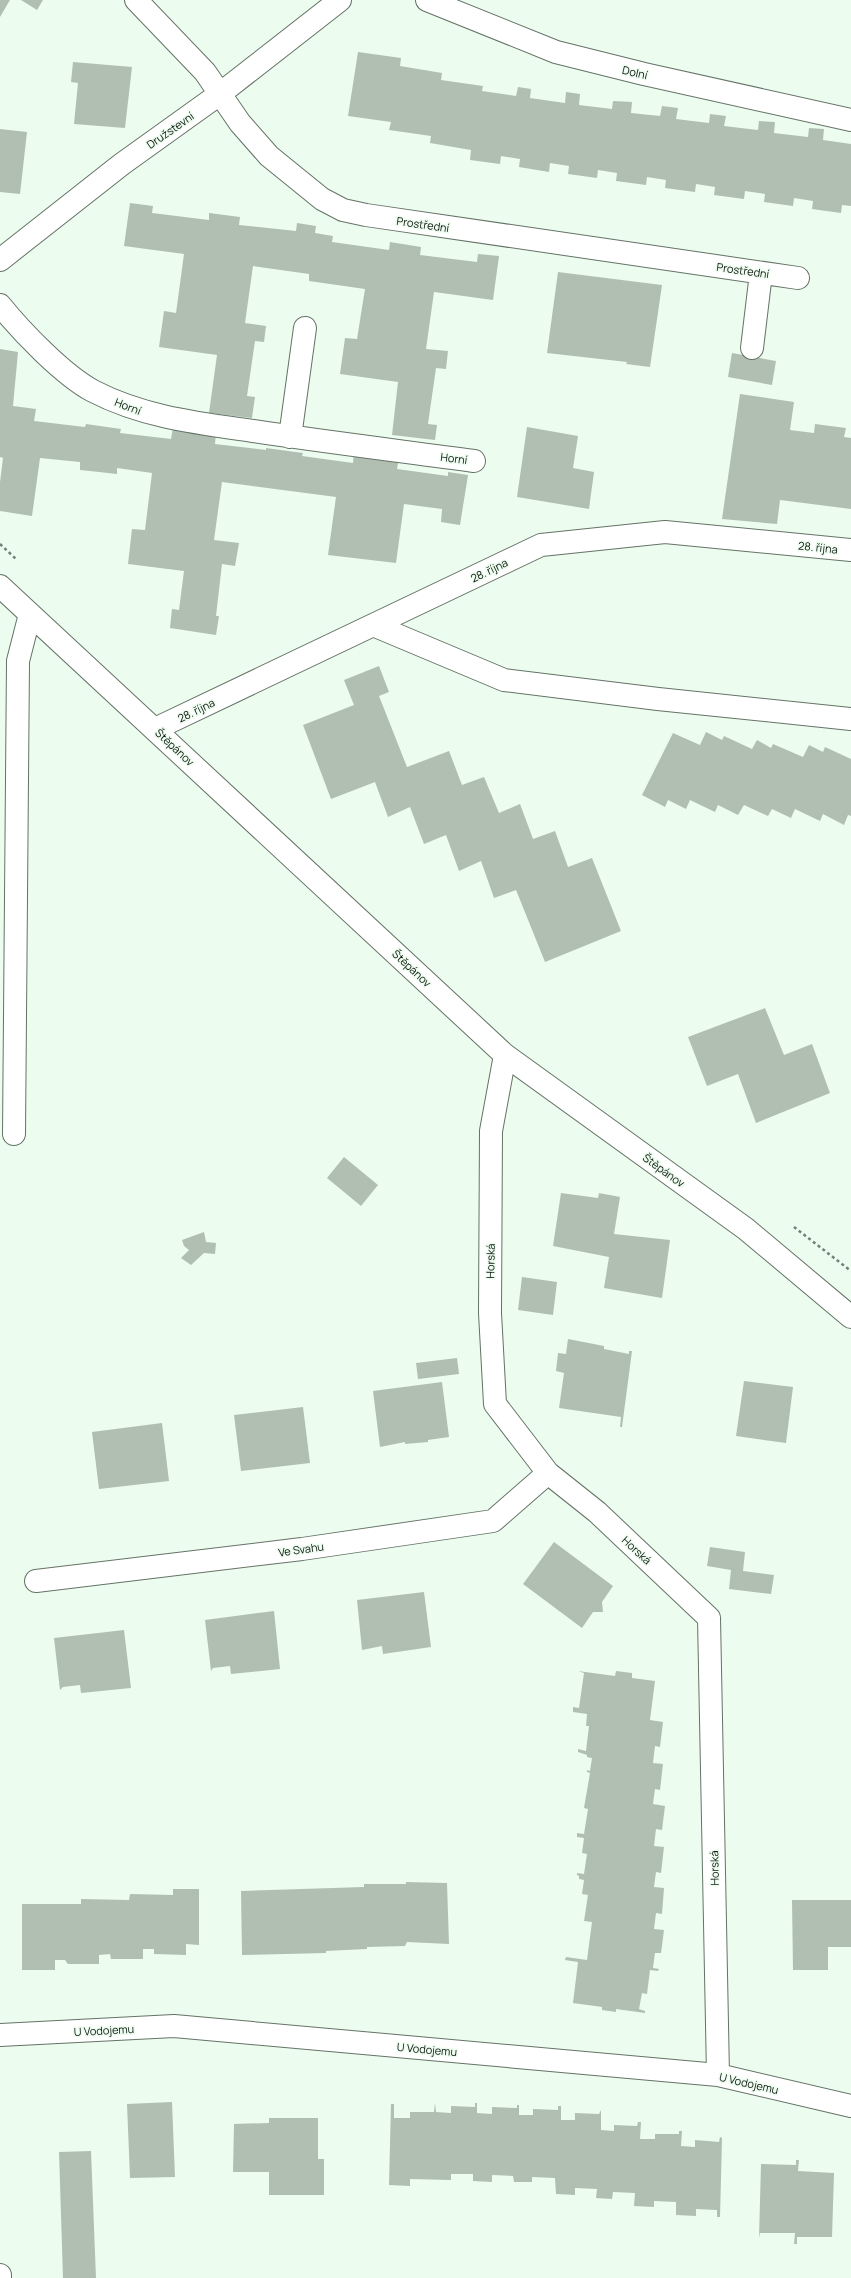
<svg xmlns="http://www.w3.org/2000/svg" width="851" height="2278" font-family="Manrope,sans-serif">
<style>
.building{fill:#b0bfb2}
.lines{fill:none;stroke-linecap:round;stroke-linejoin:round}
.minor-casing{stroke:#657367;stroke-width:24}
.path{stroke:#747f76;stroke-width:2.5;stroke-dasharray:3 3;stroke-linecap:butt}
.minor{stroke:#fff;stroke-width:22}
.labels{text-anchor:middle;dominant-baseline:central;stroke-width:3;stroke-linejoin:round;paint-order:stroke}
.street-label{font-size:11px;fill:#101611;stroke:#ecfcee}
</style>
<rect width="100%" height="100%" fill="#ecfcee"/>
<path class="building" d="M0,0h10l-10,17z
M21,0h22l-6,10z
M358,52l43,6 -1,8 42,7 -1,7 42,6 -1,5 34,5 2,-9 13,2 -1,9 35,5 1,-11 14,2 -1,11 33,4 1,-8 19,1 -1,11 29,3 2,-10 16,2 -2,11 33,4 1,-9 16,2 -2,10 34,4 1,-9 16,1 -1,11 34,4 1,-9 15,1 -1,11 28,4v62l-9,-1 -1,8 -29,-4 1,-8 -19,-3 -1,8 -29,-4 1,-8 -20,-3 -1,8 -30,-4 1,-8 -19,-3 -1,8 -30,-4 1,-8 -19,-3 -1,8 -30,-4 1,-8 -19,-3 -1,8 -29,-4 1,-8 -19,-3 -1,9 -30,-5 1,-8 -19,-3 -1,8 -30,-4 1,-10 -41,-7 1,-7 -42,-6 2,-8 -43,-6z
M73,62l59,5 -7,61 -51,-4 4,-41 -7,-1z
M0,129l27,3 -7,62 -20,-2z
M130,203l23,3 -1,7 57,7v-7l31,4 -1,8 57,6 1,-8 19,3 -1,7 18,3 -1,6 57,8 1,-8 31,5 -1,8 57,7 1,-8 21,2 -6,44 -59,-8 -8,57 22,2 -2,18 -10,-1 -8,56 9,1 -2,15 -43,-5 6,-53 -58,-8 5,-36 12,1 8,-50 -56,-8v-7l-56,-8 -8,57 21,3 -2,16 -9,-1 -8,55 8,1 -3,21 -43,-5 8,-58 -58,-8 5,-36 12,2 8,-59 -60,-8z
M558,272l104,13 -12,82 -24,-3 1,-2 -80,-9z
M0,349l18,3 -5,54 23,3 -2,12 51,6 1,-3 35,5 -1,4 51,6 2,-12 43,6 -1,11 51,6v-2l37,5 -1,3 51,7 1,-12 45,6 -2,12 51,7v-4l20,3 -8,50 -19,-3 1,-13 -38,-5 -8,59 -68,-8 8,-58 -114,-15 -8,58 25,3 -4,23 -13,-2 -6,52h3l-3,19 -46,-7 2,-19 7,1 5,-39 -56,-7 4,-35 13,1 7,-57 -35,-5v6l-18,-2 -19,-2v-8l-40,-4 -8,58 -32,-5v-29l3,-24 -3,-1z
M732,353l44,8 -4,24 -44,-8z
M740,394l54,8 -4,28 24,3 1,-9 31,4 -2,9 7,1v71l-71,-9 -3,24 -55,-5z
M527,427l51,9 -5,32 21,4 -5,37 -72,-12z
M379,666l10,26 -10,4 28,71 42,-16 13,34 22,-8 15,36 21,-9 13,35 22,-8 13,36 24,-9 29,73 -76,31 -29,-72 -22,8 -13,-37 -22,10 -13,-36 -22,9 -14,-37 -22,10 -13,-35 -44,17 -28,-74 51,-20 -10,-25z
M706,732l16,8 2,-4 28,13 5,-9 14,8 2,-4 30,13 6,-12 14,7 2,-5 26,12v57l-3,-1 -4,10 -21,-11 -3,7 -25,-12 -4,9 -19,-9 -4,7 -24,-11 -6,10 -20,-10 -3,7 -25,-12 -4,9 -18,-9 -3,7 -23,-12 31,-62 27,12z
M765,1008l19,47 28,-11 18,49 -74,30 -18,-49 -31,12 -19,-49z
M344,1157l34,28 -17,21 -34,-28z
M561,1193l37,5 1,-5 21,4 -6,37 56,6 -8,58 -58,-10 5,-31 -56,-11z
M204,1232l2,10 10,1 -1,11 -11,-1 -13,12 -10,-7 8,-8 -5,-4 -2,-6z
M522,1277l35,5 -4,33 -35,-5z
M568,1339l36,7v3l25,5v-3h3l-10,76h-2l1,-10 -62,-9 5,-35 -8,-2 2,-18 8,1z
M457,1358l2,16 -41,5 -2,-16z
M744,1381l49,6 -7,56 -50,-7z
M442,1382l7,55 -21,3v2l-23,2v-2l-25,5 -7,-56z
M303,1407l7,56 -69,8 -7,-56z
M162,1423l7,58 -70,8 -7,-57z
M554,1542l59,44 -11,16 1,10h-10l-11,16 -59,-44z
M710,1547l35,5 -2,19 31,4 -3,19 -42,-5 2,-19 -24,-4z
M424,1592l7,55 -48,7 -1,-8 -20,4 -5,-50z
M274,1611l6,58 -49,5 -1,-8 -17,2 -2,3 -6,-51z
M124,1630l7,58 -50,5 -1,-8 -17,2 -3,3 -6,-52z
M578,1671l37,5 1,-5 16,2v5l23,3 -5,39 13,2 -3,25 -5,-1 -2,17 10,1 -3,26 -5,-1 -2,15 12,2 -3,24 -6,-1 -2,17 10,1 -3,26 -5,-1 -2,15 10,1 -2,26 -6,-1 -2,16 10,1 -3,23h-6l-2,15 6,1 -1,2 -8,-1 -3,24 -5,-1 -3,16 6,2v2l-29,-4v3l-14,-2v-3l-29,-4 5,-41 -13,-2 1,-3 21,3 5,-38 -8,-1 4,-26 -6,-1 2,-14 -5,-1v-3l-2,-1v-2l7,1 3,-20 -5,-1 2,-15 -7,-1v-4l7,1 4,-25 -4,-1 6,-35 -3,-1v-2l3,1 2,-13 -5,-1v-2l-9,-3v-3l8,2 3,-25h-3l1,-12 -14,-2v-5l6,1 5,-35z
M406,1882l41,1 2,61 -42,-2 -2,4 -38,1v2l-41,2v2l-84,2 -1,-64 123,-4v-3h42z
M173,1889h26v56l-13,-1v11l-32,-1v-5h-11v10h-32l-1,-5 -11,1v9h-31l-3,-4h-10v10h-33v-66h59v-5l48,1 1,-6 43,1z
M792,1900h59v47h-23v23h-35z
M172,2102l3,75 -45,1 -3,-74z
M435,2103l1,9 15,1v-7l24,1v-4h2v10l15,1v-7l25,1v-3h2v10h14v-6l25,1v-4h3v14h14v-7l24,1 2,-4v20l13,1v-6l23,1 1,-4h3l-1,17h15v-5h24v-3h3l-1,15 14,1v-7l24,2 1,-5 2,1 -2,79h-3v-7l-21,-1v7l-20,-1v-13l-22,-1v6l-20,-1 1,-13 -22,-1 -1,7 -16,-1 1,-9 -22,-1v7l-19,-1 -1,-16 -23,-1v5h-18l-1,-6 -21,-1v7l-19,-1v-7h-22v6l-41,-1v7l-21,-1 2,-81h3v14h16v-6h24z
M269,2118h49v41h6v36h-55v-23h-36l1,-48 35,-1z
M91,2151l5,127h-33l-4,-126z
M796,2160h3l-1,11 36,2 -2,64h-35v7h-3l1,-11h-35l-1,5 2,-74 35,1z"/>
<g class="lines">
<g class="minor-casing">
<path id="minor" d="M136,0l69,72 35,51 29,33 53,43 21,11 23,5 432,63
M427,0l129,52 88,22 207,46
M0,260l122,-96 99,-71 119,-93
M0,305c21,26 63,70 93,86 50,26 104,32 160,40 73,11 147,20 221,30
M752,348l9,-75
M290,437l15,-109
M0,586l505,469 241,174 105,88
M373,625l131,55 154,19 193,20
M155,729l386,-184 124,-13 186,18
M505,1055l-14,76 -1,182 5,91 53,69 49,39 112,106 9,457
M14,1134l4,-473 12,-47
M36,1581l266,-32 191,-28 55,-48
M0,2035l174,-9 544,49 133,31
M0,2275v3"/>
</g>
<path class="path" d="M0,544l16,15
M794,1227l57,44"/>
<use href="#minor" class="minor"/>
</g>
<g class="labels">
<g class="street-label">
<text transform="translate(635 72) rotate(13)">Dolní</text>
<text transform="translate(170 130) rotate(-35)">Družstevní</text>
<text transform="translate(423 224) rotate(8)">Prostřední</text>
<text transform="translate(743 270) rotate(8)">Prostřední</text>
<text transform="translate(128 406) rotate(21)">Horní</text>
<text transform="translate(454 458) rotate(7)">Horní</text>
<text transform="translate(818 547) rotate(6)">28. října</text>
<text transform="translate(489 570) rotate(-26)">28. října</text>
<text transform="translate(196 710) rotate(-26)">28. října</text>
<text transform="translate(175 747) rotate(43)">Štěpánov</text>
<text transform="translate(412 968) rotate(43)">Štěpánov</text>
<text transform="translate(664 1170) rotate(36)">Štěpánov</text>
<text transform="translate(490 1261) rotate(-89)">Horská</text>
<text transform="translate(301 1549) rotate(-8)">Ve Svahu</text>
<text transform="translate(637 1550) rotate(43)">Horská</text>
<text transform="translate(714 1868) rotate(-91)">Horská</text>
<text transform="translate(104 2030) rotate(-3)">U Vodojemu</text>
<text transform="translate(427 2049) rotate(5)">U Vodojemu</text>
<text transform="translate(749 2083) rotate(13)">U Vodojemu</text>
</g>
</g>
</svg>
